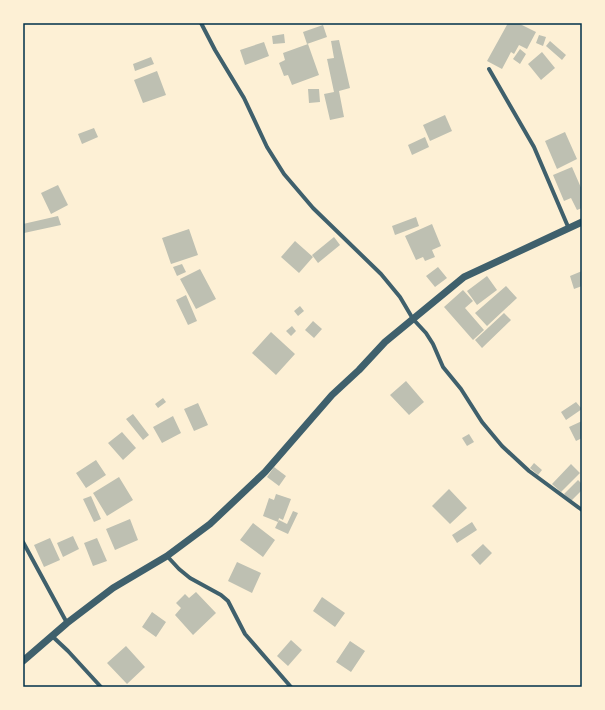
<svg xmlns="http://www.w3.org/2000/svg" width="605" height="710" viewBox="0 0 605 710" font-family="'PT Serif',serif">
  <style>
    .building { fill: #bec0b2 }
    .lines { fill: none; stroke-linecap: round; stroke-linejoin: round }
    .minor { stroke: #3f606c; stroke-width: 4 }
    .tertiary { stroke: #3f606c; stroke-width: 7 }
    .neatline { fill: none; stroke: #003049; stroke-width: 1.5 }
  </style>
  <rect width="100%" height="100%" fill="#fdf0d5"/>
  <path class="building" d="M 508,23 L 518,23 L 536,32 L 527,49 L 519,45 L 514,54 L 511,52 L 502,69 L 487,61 Z
    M 323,25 L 327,37 L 307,44 L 303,32 Z
    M 284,34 L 285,43 L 273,44 L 272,36 Z
    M 539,35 L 546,37 L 543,46 L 536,43 Z
    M 339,40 L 350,88 L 339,91 L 344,117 L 330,120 L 324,94 L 334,92 L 327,59 L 334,58 L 331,41 Z
    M 550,41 L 566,55 L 562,60 L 546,46 Z
    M 264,42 L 269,56 L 245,65 L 240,50 Z
    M 308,44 L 319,75 L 292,85 L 288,75 L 284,76 L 279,63 L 285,60 L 283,53 Z
    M 520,49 L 526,54 L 520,64 L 513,59 Z
    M 542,52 L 555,68 L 541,80 L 528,64 Z
    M 151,57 L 154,64 L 135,71 L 133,64 Z
    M 157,71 L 166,95 L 143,103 L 134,80 Z
    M 308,89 L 319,89 L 320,102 L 309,103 Z
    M 445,115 L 452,131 L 430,141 L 423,125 Z
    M 94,128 L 98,137 L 82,144 L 78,134 Z
    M 565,132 L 577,159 L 557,169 L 545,141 Z
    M 425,137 L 429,147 L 412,155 L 408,145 Z
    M 572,167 L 582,190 L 582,208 L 577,210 L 571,198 L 564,201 L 553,175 Z
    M 58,185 L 68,205 L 51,214 L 41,193 Z
    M 58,216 L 61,225 L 24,233 L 23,224 Z
    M 416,217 L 419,226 L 395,235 L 392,226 Z
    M 432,224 L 441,246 L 432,250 L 435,257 L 425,261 L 423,257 L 416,260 L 405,236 Z
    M 189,229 L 198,255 L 171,264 L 162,238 Z
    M 334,237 L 340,245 L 318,263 L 312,255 Z
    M 295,241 L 313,257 L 299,273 L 281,257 Z
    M 182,264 L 186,272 L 177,276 L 173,267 Z
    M 438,267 L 447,278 L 435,287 L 426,276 Z
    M 200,269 L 216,299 L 196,309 L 180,279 Z
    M 582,271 L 582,286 L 574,289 L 570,276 Z
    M 487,276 L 497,290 L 477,305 L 467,291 Z
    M 506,286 L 517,298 L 487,326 L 475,313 Z
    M 463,290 L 473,301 L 465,308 L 484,330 L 473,340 L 444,307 Z
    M 186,295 L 197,321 L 188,325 L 176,300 Z
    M 300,306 L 304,311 L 298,316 L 294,311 Z
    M 504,313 L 511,320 L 482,348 L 475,340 Z
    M 313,321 L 322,329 L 314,338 L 305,330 Z
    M 292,326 L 296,331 L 291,336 L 286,331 Z
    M 271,332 L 295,354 L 276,375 L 252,353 Z
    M 406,381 L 424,402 L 409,415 L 390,395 Z
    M 163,398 L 166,402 L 158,408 L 155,404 Z
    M 576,402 L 582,409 L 566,420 L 561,412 Z
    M 198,403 L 208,425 L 194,431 L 184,409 Z
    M 133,414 L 149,435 L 143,440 L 126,419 Z
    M 173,416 L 181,433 L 162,443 L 153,427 Z
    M 582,421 L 582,438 L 576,441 L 569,427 Z
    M 122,432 L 136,448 L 123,460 L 108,443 Z
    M 469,434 L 474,442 L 467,446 L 462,438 Z
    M 96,460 L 106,475 L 86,488 L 76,473 Z
    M 534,463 L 542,470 L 538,475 L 530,468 Z
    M 571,464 L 580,473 L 561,492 L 552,484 Z
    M 274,467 L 286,476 L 279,486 L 267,477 Z
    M 119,477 L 133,500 L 107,516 L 93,493 Z
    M 578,480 L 582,484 L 582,490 L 571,501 L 564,494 Z
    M 449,489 L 467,508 L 450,524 L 432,506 Z
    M 276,494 L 291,499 L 283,520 L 279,518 L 278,522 L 263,516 L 269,498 L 274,500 Z
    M 91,496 L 101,519 L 94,522 L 83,499 Z
    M 293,511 L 298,513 L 288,534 L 275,528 L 279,520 L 287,524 Z
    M 130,519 L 138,540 L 115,550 L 106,529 Z
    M 472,522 L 477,530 L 457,543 L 452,535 Z
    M 253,523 L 275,540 L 263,557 L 240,540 Z
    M 73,536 L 79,549 L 63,557 L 57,543 Z
    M 50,538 L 60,560 L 44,567 L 34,545 Z
    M 97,538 L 107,561 L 93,566 L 84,543 Z
    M 483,544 L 492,553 L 480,565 L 471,555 Z
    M 237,562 L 261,573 L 252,593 L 228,581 Z
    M 196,592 L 216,613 L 193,635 L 175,615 L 181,608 L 176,603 L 185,594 L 189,598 Z
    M 322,597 L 345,613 L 335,627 L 313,611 Z
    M 152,612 L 166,622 L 156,637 L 142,627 Z
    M 291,640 L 302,650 L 288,666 L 277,656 Z
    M 350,641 L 365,651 L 351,672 L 336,662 Z
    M 126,646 L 145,667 L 127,684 L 107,663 Z"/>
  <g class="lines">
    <path class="minor" d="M 201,23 L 215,50 L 244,98 L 267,147 L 284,174 L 313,208 L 381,274 L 400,297 L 413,319 L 426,333 L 433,344 L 443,367 L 461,389 L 482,422 L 502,446 L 529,471 L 582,510
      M 489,69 L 534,147 L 569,229
      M 23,542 L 67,623
      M 167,556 L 179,569 L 190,578 L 221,595 L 228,601 L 245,634 L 291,687
      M 52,636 L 68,651 L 101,687"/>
    <path class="tertiary" d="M 23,661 L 67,623 L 113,588 L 167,556 L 210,524 L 265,472 L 332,395 L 359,370 L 385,342 L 464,277 L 582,222"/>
  </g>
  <rect width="605" height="710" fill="none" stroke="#fdf0d5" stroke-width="48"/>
  <rect x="24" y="24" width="557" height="662" class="neatline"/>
</svg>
